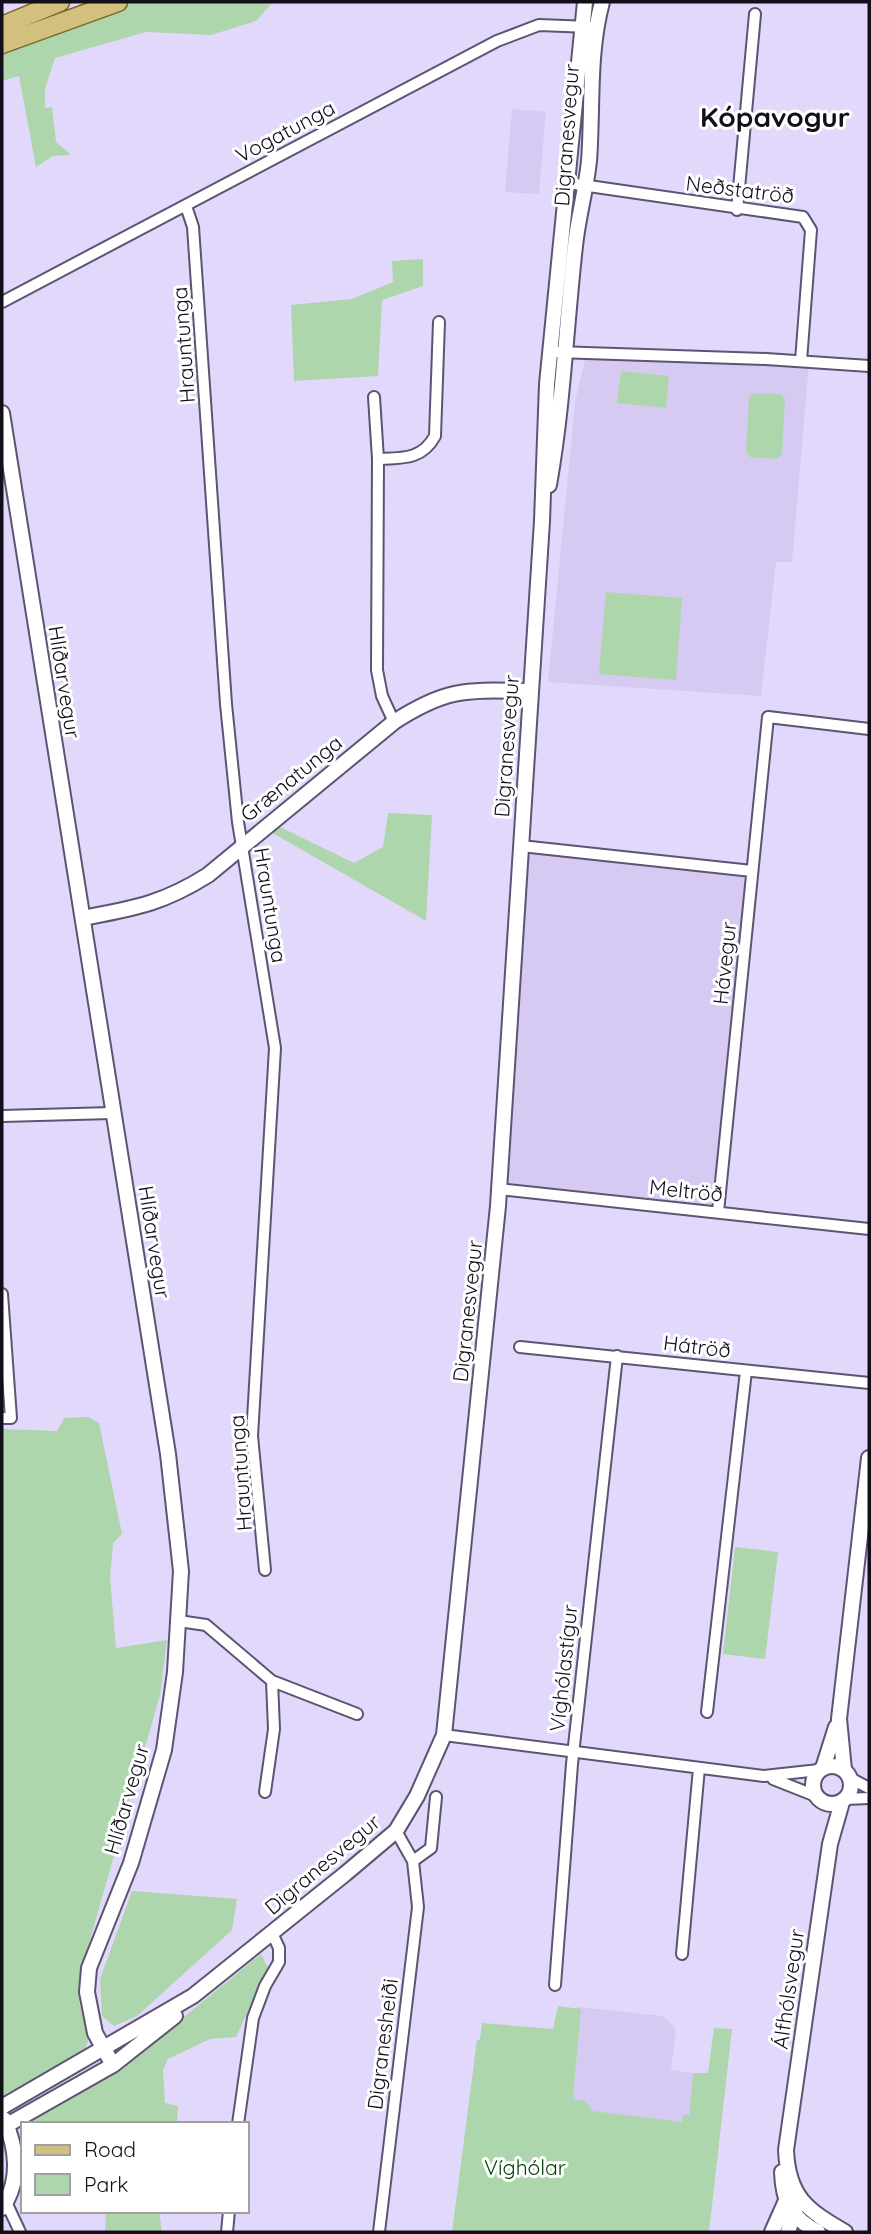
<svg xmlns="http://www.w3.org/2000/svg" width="871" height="2234" viewBox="0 0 871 2234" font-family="Quicksand,sans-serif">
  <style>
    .built { fill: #d6caf3 }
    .green { fill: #aed6ac }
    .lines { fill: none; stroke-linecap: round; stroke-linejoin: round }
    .minor-casing { stroke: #5d5471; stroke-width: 14 }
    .tertiary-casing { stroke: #5d5471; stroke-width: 18 }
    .primary-casing { stroke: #7b6723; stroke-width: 21 }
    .minor { stroke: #fff; stroke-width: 10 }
    .tertiary { stroke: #fff; stroke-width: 14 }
    .primary { stroke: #d2c07e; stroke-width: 18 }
    .labels { text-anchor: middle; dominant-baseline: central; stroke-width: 6; stroke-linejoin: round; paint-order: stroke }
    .street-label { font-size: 21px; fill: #120f1a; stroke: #fff }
    .park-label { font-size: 21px; fill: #003c05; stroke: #fff }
    .district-label { font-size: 28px; font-weight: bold; fill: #120f1a; stroke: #fff }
  </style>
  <rect width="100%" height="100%" fill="#e2d8fb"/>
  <path class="built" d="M 512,109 L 546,112 L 539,194 L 505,192 Z
    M 587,351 L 809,364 L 792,562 L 776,562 L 761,696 L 548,682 L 575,403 Z
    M 528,853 L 750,873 L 714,1207 L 506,1185 Z
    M 577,2007 L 663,2016 L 669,2021 L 676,2030 L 671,2070 L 693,2073 L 689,2116 L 682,2128 L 598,2123 L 573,2100 L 578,2043 L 574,2034 Z"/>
  <path class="green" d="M 135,2 L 273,2 L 256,21 L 211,35 L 146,32 L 55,58 L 45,89 L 45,108 L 52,107 L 56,142 L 71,155 L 53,156 L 36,167 L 19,76 L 2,81 L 2,50 Z
    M 423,259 L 423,286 L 382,300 L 378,376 L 294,381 L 291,305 L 352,299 L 393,282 L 392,261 Z
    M 621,371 L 669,376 L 666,408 L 617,403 Z
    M 754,393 L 780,394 L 785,399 L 782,454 L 777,459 L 750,457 L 746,452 L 749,397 Z
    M 606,592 L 682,598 L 676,680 L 599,674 Z
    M 388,813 L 432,815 L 426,921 L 269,831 L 276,825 L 354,863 L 383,847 Z
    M 88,1417 L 99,1423 L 122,1534 L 113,1543 L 110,1578 L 116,1648 L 167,1640 L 160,1695 L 79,1978 L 79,2002 L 88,2032 L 88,2042 L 82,2056 L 2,2099 L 2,1429 L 57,1431 L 64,1418 Z
    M 735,1547 L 778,1552 L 765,1659 L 723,1654 Z
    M 132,1891 L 237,1899 L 232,1930 L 137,2016 L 114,2026 L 102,2016 L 100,1979 Z
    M 261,1954 L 268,1968 L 236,2037 L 210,2039 L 168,2059 L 163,2070 L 165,2103 L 178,2106 L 177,2124 L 27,2124 L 141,2052 Z
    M 558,2006 L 581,2009 L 573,2099 L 586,2101 L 592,2111 L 682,2122 L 683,2115 L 689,2115 L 693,2073 L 708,2073 L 714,2028 L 732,2029 L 709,2232 L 452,2232 L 477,2040 L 480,2040 L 482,2023 L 553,2029 Z
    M 106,2211 L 159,2211 L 162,2232 L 105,2232 Z"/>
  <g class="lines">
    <defs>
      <path id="minor" d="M 568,183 L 803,217 L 811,230 L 801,361
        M 186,206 L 193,227 L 226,704 L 238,822 L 275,1048 L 252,1436 L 265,1570
        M 737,210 L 755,14
        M 2,302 L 497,41 L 539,25 L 590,27
        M 557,352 L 766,359 L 869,366
        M 374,397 L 378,459 L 377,670 L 382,696 L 394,722
        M 378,459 C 402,458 422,460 435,436 L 439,322
        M 521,846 L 752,871
        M 2,1116 L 112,1113
        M 499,1189 L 869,1229
        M 718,1212 L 768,717 L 869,729
        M 2,1294 L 11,1418 L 2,1418
        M 520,1347 L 869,1383
        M 179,1621 L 206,1625 L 272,1681 L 357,1714
        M 707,1712 L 746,1371
        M 444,1735 L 764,1776 L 819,1770
        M 850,1778 L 869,1788
        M 773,1779 L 816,1796
        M 265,1792 L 274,1729 L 272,1681
        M 845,1799 L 869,1798
        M 413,1861 L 431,1848 L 436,1797
        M 682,1954 L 699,1768
        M 555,1985 L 572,1764 L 617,1356
        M 238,2124 L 253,2018 L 265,1986 L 279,1962 L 279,1948 L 272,1933
        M 6,2202 L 20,2232
        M 227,2232 L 229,2211
        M 379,2232 L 418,1907 L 413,1861 L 396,1831"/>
      <path id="tertiary" d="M 2,413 L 168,1454 L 181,1571 L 175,1672 L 164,1750 L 131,1863 L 89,1968 L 87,1992 L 95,2033 L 113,2065
        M 549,485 C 563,406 566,326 575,246 C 578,217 586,190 589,161 C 593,107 588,55 602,2
        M 83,918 C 135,908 162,904 208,875 L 394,722 C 448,687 468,690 531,691
        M813 1785a19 19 0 1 1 38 0a19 19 0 1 1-38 0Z
        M 823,1768 L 836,1727
        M 844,1770 L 839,1719 L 869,1458
        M 842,1802 L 830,1844 L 786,2150 C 788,2197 807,2210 845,2232
        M 2,2107 L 193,1996 L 345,1874 L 396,1831 L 417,1796 L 444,1735 L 498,1206 L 542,521 L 547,384 L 585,2
        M 2,2128 L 113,2065 L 175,2016
        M 782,2172 C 783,2202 791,2218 818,2232
        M 2,2208 C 21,2181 17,2148 4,2119
        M 772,2232 L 788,2196
        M 788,2232 L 796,2207"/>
      <path id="primary" d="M 2,26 L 60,2
        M 2,44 L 118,2"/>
    </defs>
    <use href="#minor" class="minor-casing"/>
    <use href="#tertiary" class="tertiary-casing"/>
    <use href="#primary" class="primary-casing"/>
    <use href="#minor" class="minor"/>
    <use href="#tertiary" class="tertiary"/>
    <use href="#primary" class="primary"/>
  </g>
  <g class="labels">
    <g class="street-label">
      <text transform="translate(285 131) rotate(-28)">Vogatunga</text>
      <text transform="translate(566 135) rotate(-86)">Digranesvegur</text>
      <text transform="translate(740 189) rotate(7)">Neðstatröð</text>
      <text transform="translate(183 345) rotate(-94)">Hrauntunga</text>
      <text transform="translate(65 682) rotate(81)">Hlíðarvegur</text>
      <text transform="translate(506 746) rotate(-86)">Digranesvegur</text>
      <text transform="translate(291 778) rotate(-39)">Grænatunga</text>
      <text transform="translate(271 905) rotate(81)">Hrauntunga</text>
      <text transform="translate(724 963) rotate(-84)">Hávegur</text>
      <text transform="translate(686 1190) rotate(6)">Meltröð</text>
      <text transform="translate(155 1242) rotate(81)">Hlíðarvegur</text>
      <text transform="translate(467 1311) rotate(-84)">Digranesvegur</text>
      <text transform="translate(697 1346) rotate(7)">Hátröð</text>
      <text transform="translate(240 1473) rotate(-94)">Hrauntunga</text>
      <text transform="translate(563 1668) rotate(-84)">Víghólastígur</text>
      <text transform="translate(126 1799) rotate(-74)">Hlíðarvegur</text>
      <text transform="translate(322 1864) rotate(-40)">Digranesvegur</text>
      <text transform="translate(788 1989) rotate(-82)">Álfhólsvegur</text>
      <text transform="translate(382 2044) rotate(-83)">Digranesheiði</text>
    </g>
    <g class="park-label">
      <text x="525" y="2167">Víghólar</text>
    </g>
    <g class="district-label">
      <text x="775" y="116">Kópavogur</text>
    </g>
  </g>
  <rect width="871" height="2234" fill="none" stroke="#120f1a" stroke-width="7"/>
  <rect x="21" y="2122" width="228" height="91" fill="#ffffff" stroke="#a09fa3" stroke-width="2"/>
  <rect x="35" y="2145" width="35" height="10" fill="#d2c07e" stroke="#a09fa3" stroke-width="2"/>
  <text x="84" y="2157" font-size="21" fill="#120f1a">Road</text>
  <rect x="35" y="2174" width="35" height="21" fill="#aed6ac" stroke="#a09fa3" stroke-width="2"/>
  <text x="84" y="2192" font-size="21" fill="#120f1a">Park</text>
</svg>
